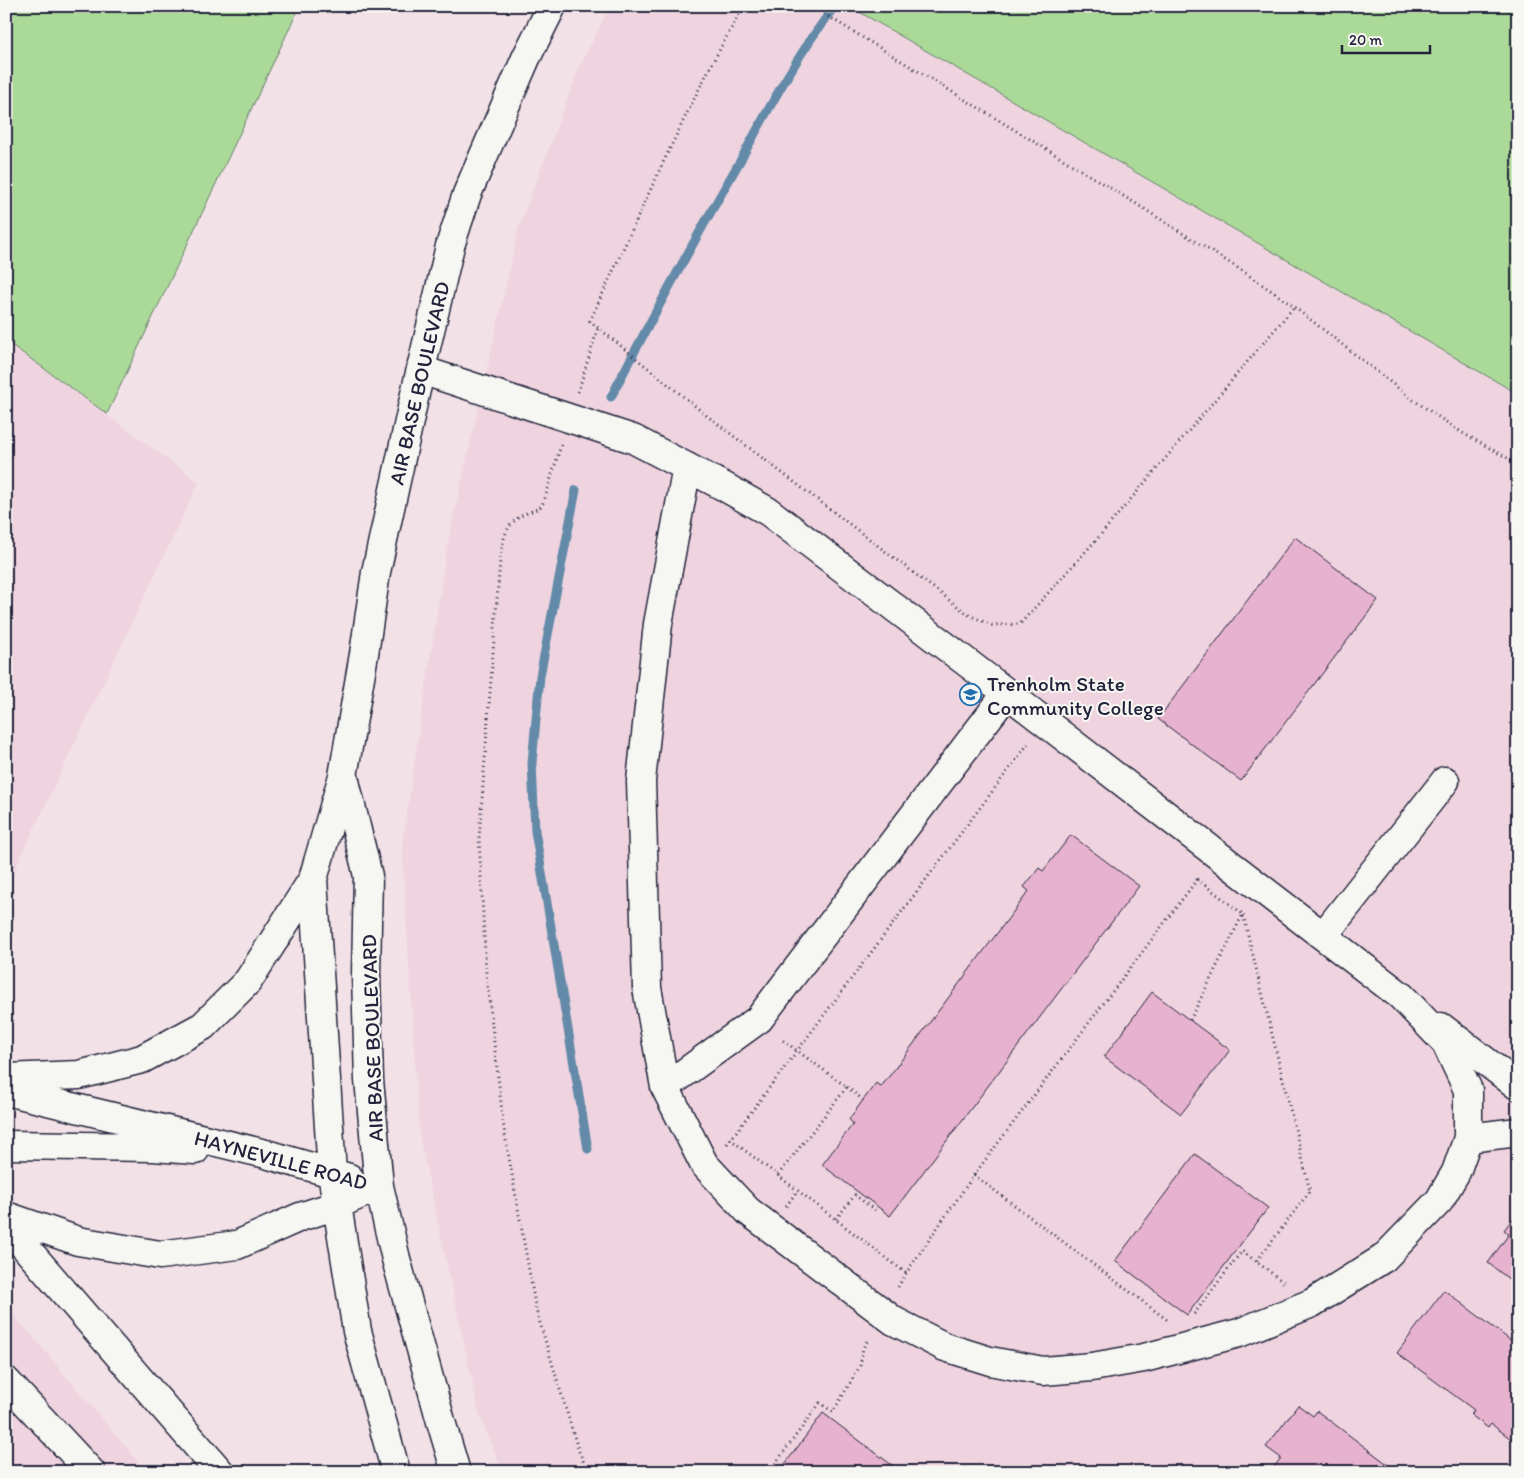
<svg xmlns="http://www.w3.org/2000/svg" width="1524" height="1478" viewBox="0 0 1524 1478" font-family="Itim,sans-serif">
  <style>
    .built { fill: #efd4e0 }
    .green { fill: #abd998; stroke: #667e6a }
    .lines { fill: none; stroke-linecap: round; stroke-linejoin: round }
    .stream { stroke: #638aa8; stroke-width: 9 }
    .building { fill: #e7b2ce; stroke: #22223b }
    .minor-casing { stroke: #22223b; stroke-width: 31 }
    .path { stroke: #22223b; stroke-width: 3; stroke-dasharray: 1 4; stroke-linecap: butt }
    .minor { stroke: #f6f6f2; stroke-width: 28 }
    .labels { text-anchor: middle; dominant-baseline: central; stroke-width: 4; stroke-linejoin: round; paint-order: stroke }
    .street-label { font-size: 21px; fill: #22223b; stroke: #f6f6f2 }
    .poi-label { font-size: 21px; fill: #22223b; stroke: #f6f6f2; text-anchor: start }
  </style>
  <rect width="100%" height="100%" fill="#f2e2e7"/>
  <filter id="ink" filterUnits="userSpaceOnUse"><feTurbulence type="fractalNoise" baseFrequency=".02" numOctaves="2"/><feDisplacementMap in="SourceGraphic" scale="10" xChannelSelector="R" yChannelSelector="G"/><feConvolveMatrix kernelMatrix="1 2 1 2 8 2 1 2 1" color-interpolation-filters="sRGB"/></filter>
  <g filter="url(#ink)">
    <path class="built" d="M 610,6 L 849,6 L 1518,394 L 1518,1472 L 503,1472 L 479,1414 L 419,1135 L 402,845 L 447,545 L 519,227 L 578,70 Z
      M 6,341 L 199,482 L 6,888 Z
      M 6,1305 L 147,1472 L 6,1472 Z"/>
    <path class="green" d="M 6,6 L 300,6 L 107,414 L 6,341 Z
      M 849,6 L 1518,6 L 1518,394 Z"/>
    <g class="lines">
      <path class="stream" d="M 611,397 C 652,317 695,239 740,161 C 769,108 798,53 835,6
        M 576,490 L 540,676 L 532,763 L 535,831 L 588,1149"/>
    </g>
    <path class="building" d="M 1295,537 L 1378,600 L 1241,781 L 1158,719 Z
      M 1071,835 L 1139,886 L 890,1216 L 822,1165 L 853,1124 L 849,1119 L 876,1083 L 881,1087 L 1029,891 L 1024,887 L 1039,868 L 1043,871 Z
      M 1152,992 L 1230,1050 L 1181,1114 L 1104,1057 Z
      M 1195,1154 L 1268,1208 L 1187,1315 L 1115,1261 Z
      M 1517,1213 L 1518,1213 L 1518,1286 L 1488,1263 L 1509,1234 L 1504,1230 Z
      M 1444,1290 L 1518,1346 L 1518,1444 L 1491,1424 L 1488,1428 L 1471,1415 L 1474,1410 L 1397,1353 Z
      M 1298,1405 L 1313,1416 L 1317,1411 L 1398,1472 L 1270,1472 L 1281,1458 L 1266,1447 Z
      M 823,1413 L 901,1472 L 779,1472 Z"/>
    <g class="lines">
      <defs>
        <path id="minor" d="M 421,370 L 633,439 L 723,486 L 769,512 L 1007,693 L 1401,996 L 1446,1043 L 1468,1090 L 1468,1138 L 1456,1172 L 1439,1201 L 1384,1258 L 1312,1303 L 1239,1333 L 1144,1358 L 1092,1367 L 1043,1371 L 990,1361 L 945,1347 L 894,1321 L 748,1211 L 704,1164 L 665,1087 L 647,988 L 641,781 L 658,624 L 687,467
          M 344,777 L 368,876 L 366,974 L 369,1080 L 379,1186 L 396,1259 L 442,1425 L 456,1472
          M 1323,936 L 1445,781
          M 1441,1027 L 1518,1086
          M 6,1078 L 79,1075 L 142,1059 L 203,1026 L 248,981 L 313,879
          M 665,1087 L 759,1019 L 1007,693
          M 6,1091 L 266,1154 L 349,1178
          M 1468,1138 L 1518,1132
          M 6,1145 L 153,1147 L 195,1150
          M 6,1216 L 78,1241 L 160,1255 L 237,1245 L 300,1217 L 337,1205 L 379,1186
          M 6,1225 L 220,1472
          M 6,1381 L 91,1472
          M 396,1472 L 357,1331 L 332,1173 L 313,879 L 343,776 L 364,654 L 376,572 L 415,394 L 450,246 L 467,194 L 526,58 L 552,6"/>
      </defs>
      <use href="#minor" class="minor-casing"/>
      <path class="path" d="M 744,6 C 686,106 639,216 590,321 L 706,415 L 969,615 L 992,625 L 1020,624 L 1097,539 L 1294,307
        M 811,6 L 1130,200 L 1244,272 L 1289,303 L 1412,399 L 1461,432 L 1518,464
        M 578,392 L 598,328
        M 561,445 L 544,501 C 540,509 537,509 529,512 C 504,523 504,537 500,560 L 479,838 L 486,973 L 504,1129 L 536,1310 L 578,1449 L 588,1472
        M 1197,879 L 1243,914
        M 1190,1020 L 1243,914 L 1310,1191 L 1256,1262
        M 847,1087 L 863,1100
        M 730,1139 L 906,1273
        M 727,1144 L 1028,744
        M 778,1175 L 847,1087 L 781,1039
        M 974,1175 L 1170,1322
        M 786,1206 L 798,1190
        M 836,1219 L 855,1195 L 875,1210
        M 898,1287 L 906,1273 L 974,1175 L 1199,877
        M 1194,1314 L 1242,1251 L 1286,1284
        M 769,1472 L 820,1403 L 833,1412 L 860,1366 L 863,1348 L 869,1338"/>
      <use href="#minor" class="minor"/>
    </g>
  </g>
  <defs>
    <symbol id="university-ring" viewBox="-11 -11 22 22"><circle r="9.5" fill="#f6f6f2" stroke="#1f6fb2" stroke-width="1.5"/><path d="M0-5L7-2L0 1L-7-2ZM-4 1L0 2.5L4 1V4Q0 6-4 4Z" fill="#1f6fb2"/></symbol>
  </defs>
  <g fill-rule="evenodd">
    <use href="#university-ring" x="958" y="682" width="25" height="25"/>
  </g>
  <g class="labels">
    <g class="street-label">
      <text transform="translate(419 383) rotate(-77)">AIR BASE BOULEVARD</text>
      <text transform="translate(372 1038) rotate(-92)">AIR BASE BOULEVARD</text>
      <text transform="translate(281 1160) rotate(15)">HAYNEVILLE ROAD</text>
    </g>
    <g class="poi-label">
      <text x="987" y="683">Trenholm State<tspan x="987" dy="24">Community College</tspan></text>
    </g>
  </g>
  <rect width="1524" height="1478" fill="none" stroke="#f6f6f2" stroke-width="25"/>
  <rect x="12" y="12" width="1499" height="1453" fill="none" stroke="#22223b" stroke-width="2" filter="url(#ink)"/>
  <path d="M1342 45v8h88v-8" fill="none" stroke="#22223b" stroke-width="2.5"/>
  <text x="1349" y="45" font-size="15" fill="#22223b" stroke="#f6f6f2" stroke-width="4" paint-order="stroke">20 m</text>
</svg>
